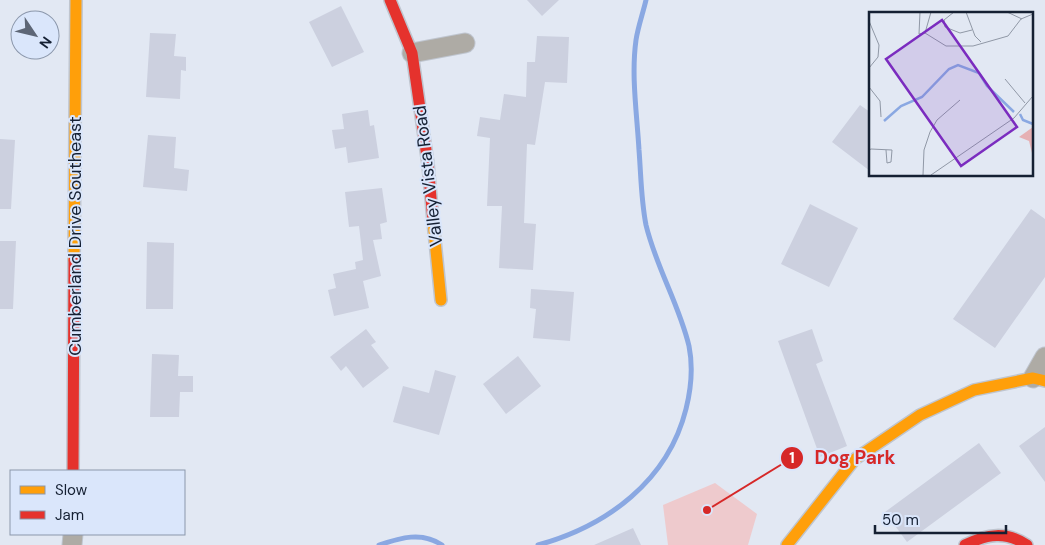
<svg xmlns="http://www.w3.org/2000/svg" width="1045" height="545" viewBox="0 0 1045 545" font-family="'DM Sans',sans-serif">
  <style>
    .green { fill: #eecacd }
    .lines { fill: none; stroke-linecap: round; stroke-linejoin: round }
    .stream { stroke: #8aa8e2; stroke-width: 5 }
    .building { fill: #ccd0df }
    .street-casing { stroke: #bfc5cf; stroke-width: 21 }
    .slow-casing { stroke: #bfc5cf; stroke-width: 14 }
    .jam-casing { stroke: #bfc5cf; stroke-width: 14 }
    .street { stroke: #aeaba5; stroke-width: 19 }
    .slow { stroke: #ff9f0a; stroke-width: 11 }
    .jam { stroke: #e5322d; stroke-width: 11 }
    .labels { text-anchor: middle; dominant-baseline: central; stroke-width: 4; stroke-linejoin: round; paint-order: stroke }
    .street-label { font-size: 18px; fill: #152033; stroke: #dae6fb }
    .inset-river { fill: none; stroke: #8aa8e2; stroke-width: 2.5 }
    .inset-road { fill: none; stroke: #9098a6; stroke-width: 1 }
    .view { fill: #7b2cbf; fill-opacity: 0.15; stroke: #7b2cbf; stroke-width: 2.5 }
    .inset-edge { fill: none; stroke: #152033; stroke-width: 2.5 }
    .leader { fill: none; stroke: #d62828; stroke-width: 2 }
    .callout-dot { fill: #d62828; stroke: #dae6fb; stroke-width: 2 }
    .mark-label { font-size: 15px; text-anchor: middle; font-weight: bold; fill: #fff }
    .callout-label { font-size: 19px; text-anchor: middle; font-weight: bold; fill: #d62828; stroke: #dae6fb; stroke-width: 4; stroke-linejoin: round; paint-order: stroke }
  </style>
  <rect width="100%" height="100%" fill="#e2e8f3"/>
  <path class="green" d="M 715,483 L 757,514 L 748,545 L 668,545 L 663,505 Z"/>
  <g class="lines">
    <path class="stream" d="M 379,545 C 400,538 422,531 442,545
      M 538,545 C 607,526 668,481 686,409 C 691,389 693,366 689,346 C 679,304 656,267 646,225 C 641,200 641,175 639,150 C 637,114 631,76 636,40 C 638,27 643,13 646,0"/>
  </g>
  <path class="building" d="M 527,0 L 559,0 L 542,16 Z
    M 341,6 L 364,52 L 332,67 L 309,22 Z
    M 150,33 L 176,34 L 174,56 L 186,57 L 186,71 L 181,70 L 180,99 L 146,97 Z
    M 537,36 L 569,37 L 567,83 L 545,82 L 535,145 L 527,144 L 524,223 L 536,224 L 533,270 L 499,268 L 502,206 L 487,206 L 490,138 L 477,136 L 480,117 L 500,120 L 504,94 L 526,97 L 527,62 L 535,62 Z
    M 860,105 L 870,112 L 870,171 L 832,142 Z
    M 368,110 L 370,126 L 374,125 L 379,158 L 348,163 L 346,147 L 335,149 L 332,130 L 344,129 L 342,114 Z
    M 148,135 L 176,137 L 174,168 L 189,170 L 187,191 L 143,187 Z
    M 0,139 L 15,140 L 11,209 L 0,209 Z
    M 382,188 L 387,222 L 380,224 L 382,239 L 373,240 L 381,276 L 363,281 L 369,308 L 334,316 L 328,290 L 336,288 L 333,274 L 356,269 L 355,262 L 363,260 L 359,226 L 349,227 L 345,192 Z
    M 810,204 L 858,228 L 829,287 L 781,264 Z
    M 1031,209 L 1045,219 L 1045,277 L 995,348 L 953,319 Z
    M 0,241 L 16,241 L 13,309 L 0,309 Z
    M 147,242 L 174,243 L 173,309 L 146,309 Z
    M 531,289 L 574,292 L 570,341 L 533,338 L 536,309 L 530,308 Z
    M 366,329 L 376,342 L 371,345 L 389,368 L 363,388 L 346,366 L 341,371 L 330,357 Z
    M 812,329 L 823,361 L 816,364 L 847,446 L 820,457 L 778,341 Z
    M 152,354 L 179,355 L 178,376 L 193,376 L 193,392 L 180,392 L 179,417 L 150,417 Z
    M 518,356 L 541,386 L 506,414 L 483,384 Z
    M 435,370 L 456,376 L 439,435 L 393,422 L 403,386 L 429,393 Z
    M 1045,427 L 1045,482 L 1019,446 Z
    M 979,443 L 1001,473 L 907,542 L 885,512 Z
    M 633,528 L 641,545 L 594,545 Z"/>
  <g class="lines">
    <defs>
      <path id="street" d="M 412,53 L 465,43
        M 1033,378 L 1045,357
        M 72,545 L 73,534"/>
      <path id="slow" d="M 433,221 L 441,300
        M 74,260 L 76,0
        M 787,545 L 855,459 L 920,415 L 974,390 L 1033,378 L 1045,381"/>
      <path id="jam" d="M 390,0 L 412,53 L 428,164 L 433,221
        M 73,471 L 74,260
        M 965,545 C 987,534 1006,531 1027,545"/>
    </defs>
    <use href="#street" class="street-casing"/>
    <use href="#slow" class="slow-casing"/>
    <use href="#jam" class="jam-casing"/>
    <use href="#street" class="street"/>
    <use href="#slow" class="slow"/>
    <use href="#jam" class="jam"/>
  </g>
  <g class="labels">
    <g class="street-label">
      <text transform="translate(428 176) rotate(-97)">Valley Vista Road</text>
      <text transform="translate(75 236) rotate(-90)">Cumberland Drive Southeast</text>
    </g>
  </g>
  <g transform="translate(869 12)">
    <rect width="164" height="164" fill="#e2e8f3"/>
    <path d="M 164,115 L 164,145 L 160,129 L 150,125 Z" fill="#e6b0b4"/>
    <path class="inset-river" d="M 151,102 L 154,108 L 164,112M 15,109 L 32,94 L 53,85 L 80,57 L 89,53 L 110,61 L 118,74 L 145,100"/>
    <path class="inset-road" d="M 51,0 L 50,22 L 56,21M 85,0 L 75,8 L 76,15 L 91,21 L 103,18M 97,0 L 106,24 L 112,30M 138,0 L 153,7M 0,9 L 10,33 L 9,45 L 0,56M 56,21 L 77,34 L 104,34 L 139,24 L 152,7 L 164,2M 56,21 L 62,0M 136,67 L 156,91M 0,75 L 11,89 L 12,105M 0,138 L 2,137 L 23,138 L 22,150 L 18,151 L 17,138M 54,163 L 55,138 L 61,120 L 68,108 L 91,88M 62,163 L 145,106 L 164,84"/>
    <path class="view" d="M 73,8 L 148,115 L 92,154 L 17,47 Z"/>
    <rect width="164" height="164" class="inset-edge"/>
  </g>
  <path class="leader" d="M707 510L792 458"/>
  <g class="callout-dot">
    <circle cx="707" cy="510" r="5"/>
    <circle cx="792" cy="458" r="12"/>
  </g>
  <g class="mark-label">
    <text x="792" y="463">1</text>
  </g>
  <g class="callout-label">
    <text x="855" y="464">Dog Park</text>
  </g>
  <rect x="10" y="470" width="175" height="65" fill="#dae6fb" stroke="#8b97ab"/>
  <rect x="20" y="486" width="25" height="8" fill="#ff9f0a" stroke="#8b97ab"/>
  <text x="55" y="495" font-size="15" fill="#152033">Slow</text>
  <rect x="20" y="511" width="25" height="8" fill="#e5322d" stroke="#8b97ab"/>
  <text x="55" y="520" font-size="15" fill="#152033">Jam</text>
  <g transform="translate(35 35) rotate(125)"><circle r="24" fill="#dae6fb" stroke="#8b97ab"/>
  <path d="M0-4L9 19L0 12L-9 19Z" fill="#5d6676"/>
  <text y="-8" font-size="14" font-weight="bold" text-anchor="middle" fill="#152033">N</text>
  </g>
  <path d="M875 525v8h131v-8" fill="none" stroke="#152033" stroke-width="2.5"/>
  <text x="882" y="525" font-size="15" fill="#152033" stroke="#dae6fb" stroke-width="4" paint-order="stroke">50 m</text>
</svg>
